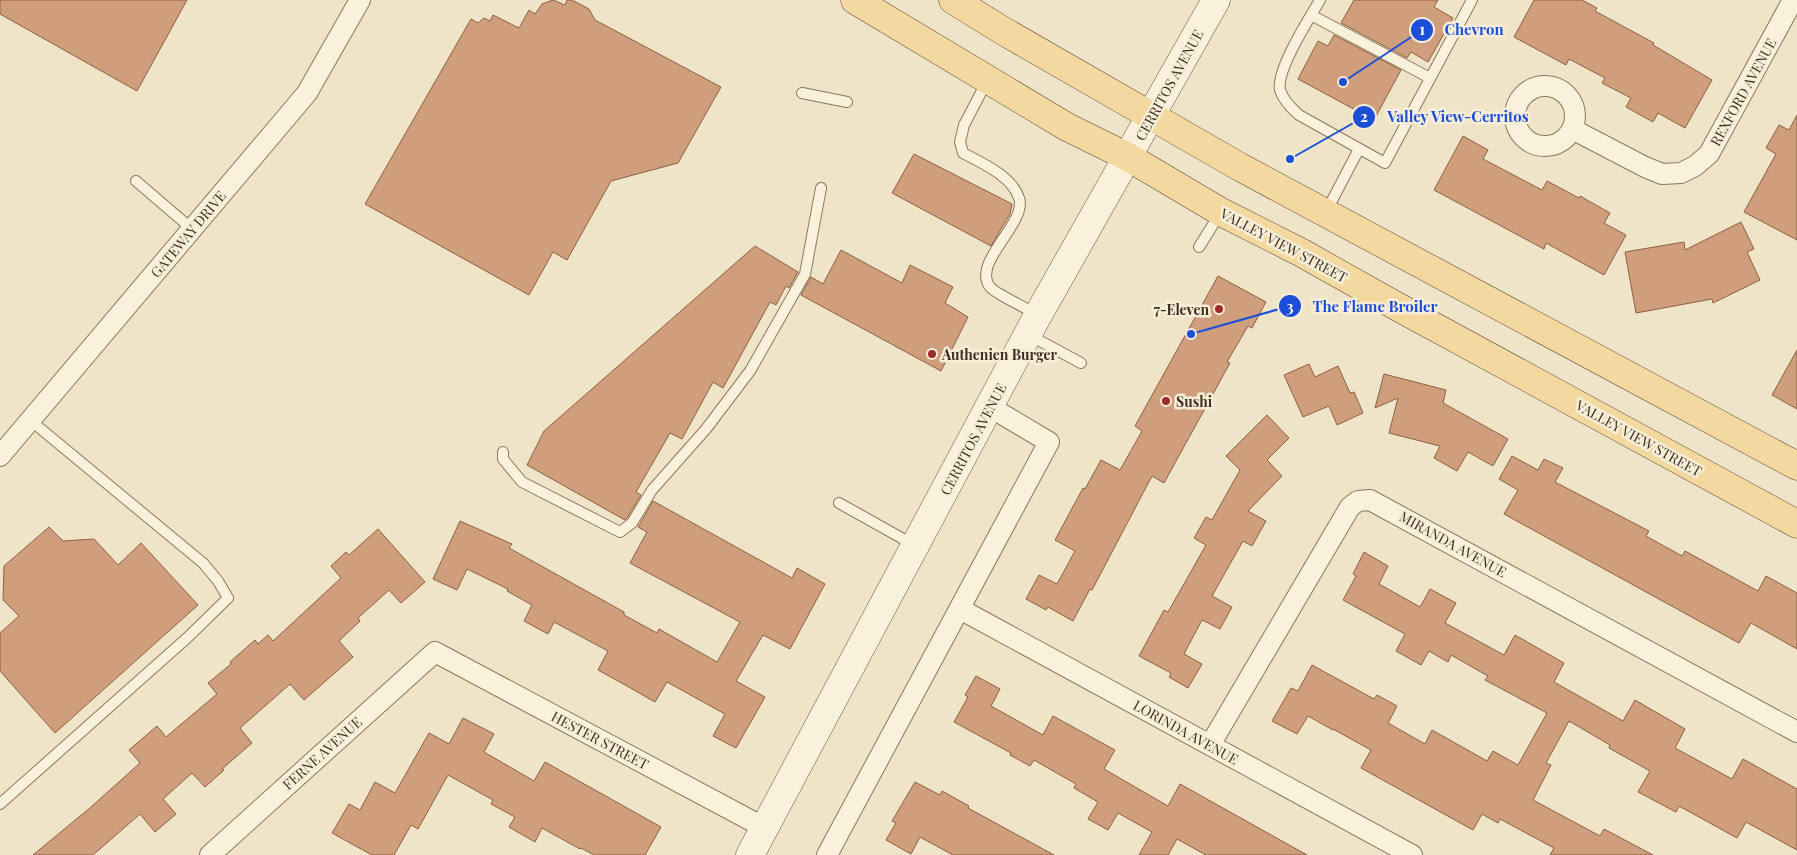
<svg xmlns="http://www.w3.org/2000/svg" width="1797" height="855" viewBox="0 0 1797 855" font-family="'Playfair Display',serif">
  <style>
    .building { fill: #cf9f7d; stroke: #8d5f41 }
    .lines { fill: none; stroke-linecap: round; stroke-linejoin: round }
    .lane-casing { stroke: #8d765c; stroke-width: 12 }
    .street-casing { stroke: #8d765c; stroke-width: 22 }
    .secondary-casing { stroke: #6f573f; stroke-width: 29 }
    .primary-casing { stroke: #5b4430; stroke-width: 29 }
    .lane { stroke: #faf1dc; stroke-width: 10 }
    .street { stroke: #faf1dc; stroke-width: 20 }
    .secondary { stroke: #faf1dc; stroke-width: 28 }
    .primary { stroke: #f3d9a0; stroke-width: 28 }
    .poi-dot { fill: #9e2a2b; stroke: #f7eed8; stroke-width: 2 }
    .labels { text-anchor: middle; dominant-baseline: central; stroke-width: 5; stroke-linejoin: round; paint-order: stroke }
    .street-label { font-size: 14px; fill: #3d2e20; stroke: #f7eed8 }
    .poi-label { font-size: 14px; font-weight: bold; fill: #3d2e20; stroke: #f7eed8; text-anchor: start }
    .leader { fill: none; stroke: #1d4ed8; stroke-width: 2 }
    .callout-dot { fill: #1d4ed8; stroke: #f7eed8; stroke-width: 2 }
    .mark-label { font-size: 15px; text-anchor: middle; font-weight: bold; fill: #fff }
    .callout-label { font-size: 15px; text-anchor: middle; font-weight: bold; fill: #1d4ed8; stroke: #f7eed8; stroke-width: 5; stroke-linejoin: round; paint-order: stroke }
  </style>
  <rect width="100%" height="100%" fill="#f0e4c8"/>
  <path class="building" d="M 0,0 L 187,0 L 137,91 L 0,14 Z
    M 553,0 L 565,5 L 567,0 L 572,0 L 589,9 L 595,20 L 721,87 L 678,163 L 611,181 L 567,260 L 553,252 L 529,295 L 365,204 L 471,19 L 478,23 L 484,18 L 490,21 L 493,15 L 519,28 L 529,10 L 535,14 L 542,4 Z
    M 1354,0 L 1438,0 L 1434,7 L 1453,18 L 1428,62 L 1411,52 L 1407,58 L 1341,23 Z
    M 1534,0 L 1582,0 L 1597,8 L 1595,11 L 1654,43 L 1653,45 L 1712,80 L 1685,128 L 1658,113 L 1653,122 L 1626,107 L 1631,98 L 1602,83 L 1605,78 L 1569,59 L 1566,65 L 1514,37 Z
    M 1334,35 L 1401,70 L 1374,120 L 1298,79 L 1318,41 L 1328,46 Z
    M 1797,115 L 1797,240 L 1744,212 L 1776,154 L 1766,148 L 1779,125 L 1789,130 Z
    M 1463,136 L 1488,150 L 1483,159 L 1542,190 L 1547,181 L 1579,198 L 1580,196 L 1610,213 L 1604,223 L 1626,235 L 1604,275 L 1546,243 L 1544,249 L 1434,190 Z
    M 914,154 L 1012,204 L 1010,214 L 991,246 L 892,193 Z
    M 1741,222 L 1754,249 L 1747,252 L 1760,280 L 1713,303 L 1712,299 L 1636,313 L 1625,252 L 1684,242 L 1685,250 Z
    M 755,246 L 798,272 L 789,288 L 786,286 L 776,305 L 770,302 L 723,388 L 713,382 L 682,439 L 670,433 L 636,492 L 641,495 L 627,518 L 625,520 L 527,465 L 544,431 Z
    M 841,250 L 902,283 L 910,265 L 953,287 L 945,303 L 968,317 L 941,371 L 801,295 L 811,277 L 823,284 Z
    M 1218,276 L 1266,302 L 1252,328 L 1248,326 L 1227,362 L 1230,363 L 1164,483 L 1152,476 L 1092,590 L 1090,589 L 1073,621 L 1048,607 L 1046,610 L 1026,599 L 1039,575 L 1057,584 L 1075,551 L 1055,540 L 1083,488 L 1085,489 L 1101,460 L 1120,470 L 1142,431 L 1135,426 Z
    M 1797,350 L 1797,409 L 1772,395 Z
    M 1309,364 L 1315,377 L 1338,366 L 1350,393 L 1354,392 L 1363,413 L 1337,425 L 1329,406 L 1303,417 L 1284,375 Z
    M 1384,374 L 1446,390 L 1443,403 L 1508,439 L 1493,466 L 1468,452 L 1457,471 L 1434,458 L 1440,446 L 1389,433 L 1398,398 L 1375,408 Z
    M 1267,415 L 1289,438 L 1267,460 L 1282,476 L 1248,511 L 1266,521 L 1252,546 L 1243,541 L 1212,596 L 1232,607 L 1220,629 L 1202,620 L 1184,654 L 1202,664 L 1188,688 L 1169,677 L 1171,673 L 1139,656 L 1164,610 L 1168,612 L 1206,545 L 1194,538 L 1206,517 L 1212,520 L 1240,470 L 1226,456 Z
    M 1512,456 L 1538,470 L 1544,459 L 1563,468 L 1555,482 L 1649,531 L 1646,536 L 1682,556 L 1685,551 L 1758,591 L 1766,576 L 1797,593 L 1797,649 L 1751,623 L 1739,643 L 1504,514 L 1518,490 L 1499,479 Z
    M 653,501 L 792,578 L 797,568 L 825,584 L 790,649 L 763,635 L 736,681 L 765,697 L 736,748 L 713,736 L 725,714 L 667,682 L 655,702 L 627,686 L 598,670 L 608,651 L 554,622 L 548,634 L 524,621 L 532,605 L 507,591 L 508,589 L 467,569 L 457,590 L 433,579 L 460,521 L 512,544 L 509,548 L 624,612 L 624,615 L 657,633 L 659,629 L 717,662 L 740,622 L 630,563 L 647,532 L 638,527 Z
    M 49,527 L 63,541 L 94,539 L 118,565 L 141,543 L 198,605 L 55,733 L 0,671 L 0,633 L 19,616 L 3,600 L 4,566 Z
    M 378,529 L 425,582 L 401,603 L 389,590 L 358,618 L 360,621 L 339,641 L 353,657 L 304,700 L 290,684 L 240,728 L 252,743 L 222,769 L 224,770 L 205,787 L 192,773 L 163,799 L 176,814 L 155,832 L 140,814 L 93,855 L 33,855 L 91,807 L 140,763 L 129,750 L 157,726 L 166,737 L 217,694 L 208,683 L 231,664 L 230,662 L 255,640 L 258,644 L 268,635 L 273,641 L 341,578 L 331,566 L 346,552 L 349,555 Z
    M 1364,552 L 1388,566 L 1379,584 L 1420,607 L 1430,589 L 1456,603 L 1445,623 L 1504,655 L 1515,635 L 1564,663 L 1554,682 L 1623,721 L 1635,700 L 1685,729 L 1675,748 L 1732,779 L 1743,759 L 1797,789 L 1797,850 L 1746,822 L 1737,838 L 1679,806 L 1676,812 L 1638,792 L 1650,771 L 1609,748 L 1610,745 L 1569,721 L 1546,763 L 1551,765 L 1533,800 L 1600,836 L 1604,829 L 1653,855 L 1550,855 L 1554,848 L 1500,819 L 1498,823 L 1482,814 L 1473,830 L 1361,768 L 1371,750 L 1333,729 L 1333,730 L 1308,716 L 1297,734 L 1272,721 L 1291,688 L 1298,691 L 1312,665 L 1374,699 L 1377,695 L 1397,706 L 1388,723 L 1425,744 L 1432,730 L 1487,761 L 1493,751 L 1518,765 L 1547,713 L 1485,680 L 1488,676 L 1451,655 L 1448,662 L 1429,651 L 1421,665 L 1396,651 L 1405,634 L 1343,600 L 1356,576 L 1353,574 Z
    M 976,676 L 1000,689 L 991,706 L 1043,735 L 1053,716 L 1093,738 L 1115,750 L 1104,769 L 1168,806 L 1180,784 L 1307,855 L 1206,855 L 1177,839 L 1168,855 L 1139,855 L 1152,832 L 1118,813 L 1108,830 L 1088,819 L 1098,802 L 1074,788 L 1076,784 L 1034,760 L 1030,766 L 1010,755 L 1011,753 L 954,722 L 968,697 L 965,695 Z
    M 463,718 L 494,734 L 484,752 L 534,781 L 545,762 L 661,827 L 645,855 L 594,855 L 581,848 L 580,849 L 542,828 L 535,842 L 509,827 L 515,817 L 491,804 L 493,800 L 448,775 L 418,829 L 411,825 L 394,855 L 372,855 L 332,833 L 349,804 L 360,810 L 375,782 L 395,793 L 429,733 L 449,744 Z
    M 915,782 L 940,795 L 942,791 L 969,806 L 968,808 L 1054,855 L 953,855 L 920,837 L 911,854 L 886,840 L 896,823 L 892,821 Z"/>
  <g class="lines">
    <defs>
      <path id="lane" d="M 1320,0 C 1309,19 1276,70 1280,90 C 1283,100 1291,108 1299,115 L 1385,163 L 1472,0
        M 1311,15 L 1430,78
        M 987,81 L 964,125 L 960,142 L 963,153 C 982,163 1012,176 1019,198 C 1028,223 969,264 991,288 C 998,295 1027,308 1037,315
        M 802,93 L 847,102
        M 136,181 L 192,229
        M 1326,212 L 1359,149
        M 1199,247 L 1221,212
        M 1029,335 L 1081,363
        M 503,452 L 503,459 L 522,482 L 620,532 L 632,523 L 652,490 L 706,429 L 750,371 L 805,274 L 821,188
        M 839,503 L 914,545
        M 0,804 L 187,638 L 228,598 L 218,581 L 203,563 L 30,420"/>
      <path id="street" d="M1515 116a30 30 0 1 1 60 0a30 30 0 1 1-60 0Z
        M 1572,129 L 1645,167 L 1662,174 L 1681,173 L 1695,166 L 1709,154 L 1793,0
        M 0,456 L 307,93 L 360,0
        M 960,609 L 1412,855
        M 1210,745 L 1350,507 L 1358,501 L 1370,500 L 1797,732
        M 210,855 L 435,652 L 765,828
        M 827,855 L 1049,442 L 990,407"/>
      <path id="secondary" d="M 750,855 L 1038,315 L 1216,0"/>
      <path id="primary" d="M 855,0 L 1067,127 L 1128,157 L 1221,212 L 1302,253 L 1398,307 L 1797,524
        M 953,0 L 1005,32 L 1240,167 L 1797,466"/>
    </defs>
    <use href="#lane" class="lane-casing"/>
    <use href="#street" class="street-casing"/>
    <use href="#secondary" class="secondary-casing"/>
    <use href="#primary" class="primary-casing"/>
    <use href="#lane" class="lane"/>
    <use href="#street" class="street"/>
    <use href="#secondary" class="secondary"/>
    <use href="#primary" class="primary"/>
  </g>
  <g class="poi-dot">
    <circle cx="1219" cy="309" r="5"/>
    <circle cx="932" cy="354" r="5"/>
    <circle cx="1166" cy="401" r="5"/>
  </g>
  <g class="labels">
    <g class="street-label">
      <text transform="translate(1169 85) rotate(-61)">CERRITOS AVENUE</text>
      <text transform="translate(1743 92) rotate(-61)">REXFORD AVENUE</text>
      <text transform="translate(188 234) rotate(-50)">GATEWAY DRIVE</text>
      <text transform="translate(1284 245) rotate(28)">VALLEY VIEW STREET</text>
      <text transform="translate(1639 438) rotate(29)">VALLEY VIEW STREET</text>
      <text transform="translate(973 439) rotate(-62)">CERRITOS AVENUE</text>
      <text transform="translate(1453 544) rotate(29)">MIRANDA AVENUE</text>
      <text transform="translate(1186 732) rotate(29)">LORINDA AVENUE</text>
      <text transform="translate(600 740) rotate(28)">HESTER STREET</text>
      <text transform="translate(322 753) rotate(-42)">FERNE AVENUE</text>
    </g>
    <g class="poi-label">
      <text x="1209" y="309" text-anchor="end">7-Eleven</text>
      <text x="942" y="354">Authenien Burger</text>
      <text x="1176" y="401">Sushi</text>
    </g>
  </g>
  <path class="leader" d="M1343 82L1422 30M1290 159L1364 117M1191 334L1290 306"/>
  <g class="callout-dot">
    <circle cx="1343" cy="82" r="5"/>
    <circle cx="1290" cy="159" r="5"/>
    <circle cx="1191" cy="334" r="5"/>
    <circle cx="1422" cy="30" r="12"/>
    <circle cx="1364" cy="117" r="12"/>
    <circle cx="1290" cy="306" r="12"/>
  </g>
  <g class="mark-label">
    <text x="1422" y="35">1</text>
    <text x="1364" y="122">2</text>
    <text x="1290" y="312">3</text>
  </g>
  <g class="callout-label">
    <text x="1474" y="35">Chevron</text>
    <text x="1458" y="122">Valley View-Cerritos</text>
    <text x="1375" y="312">The Flame Broiler</text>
  </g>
</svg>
